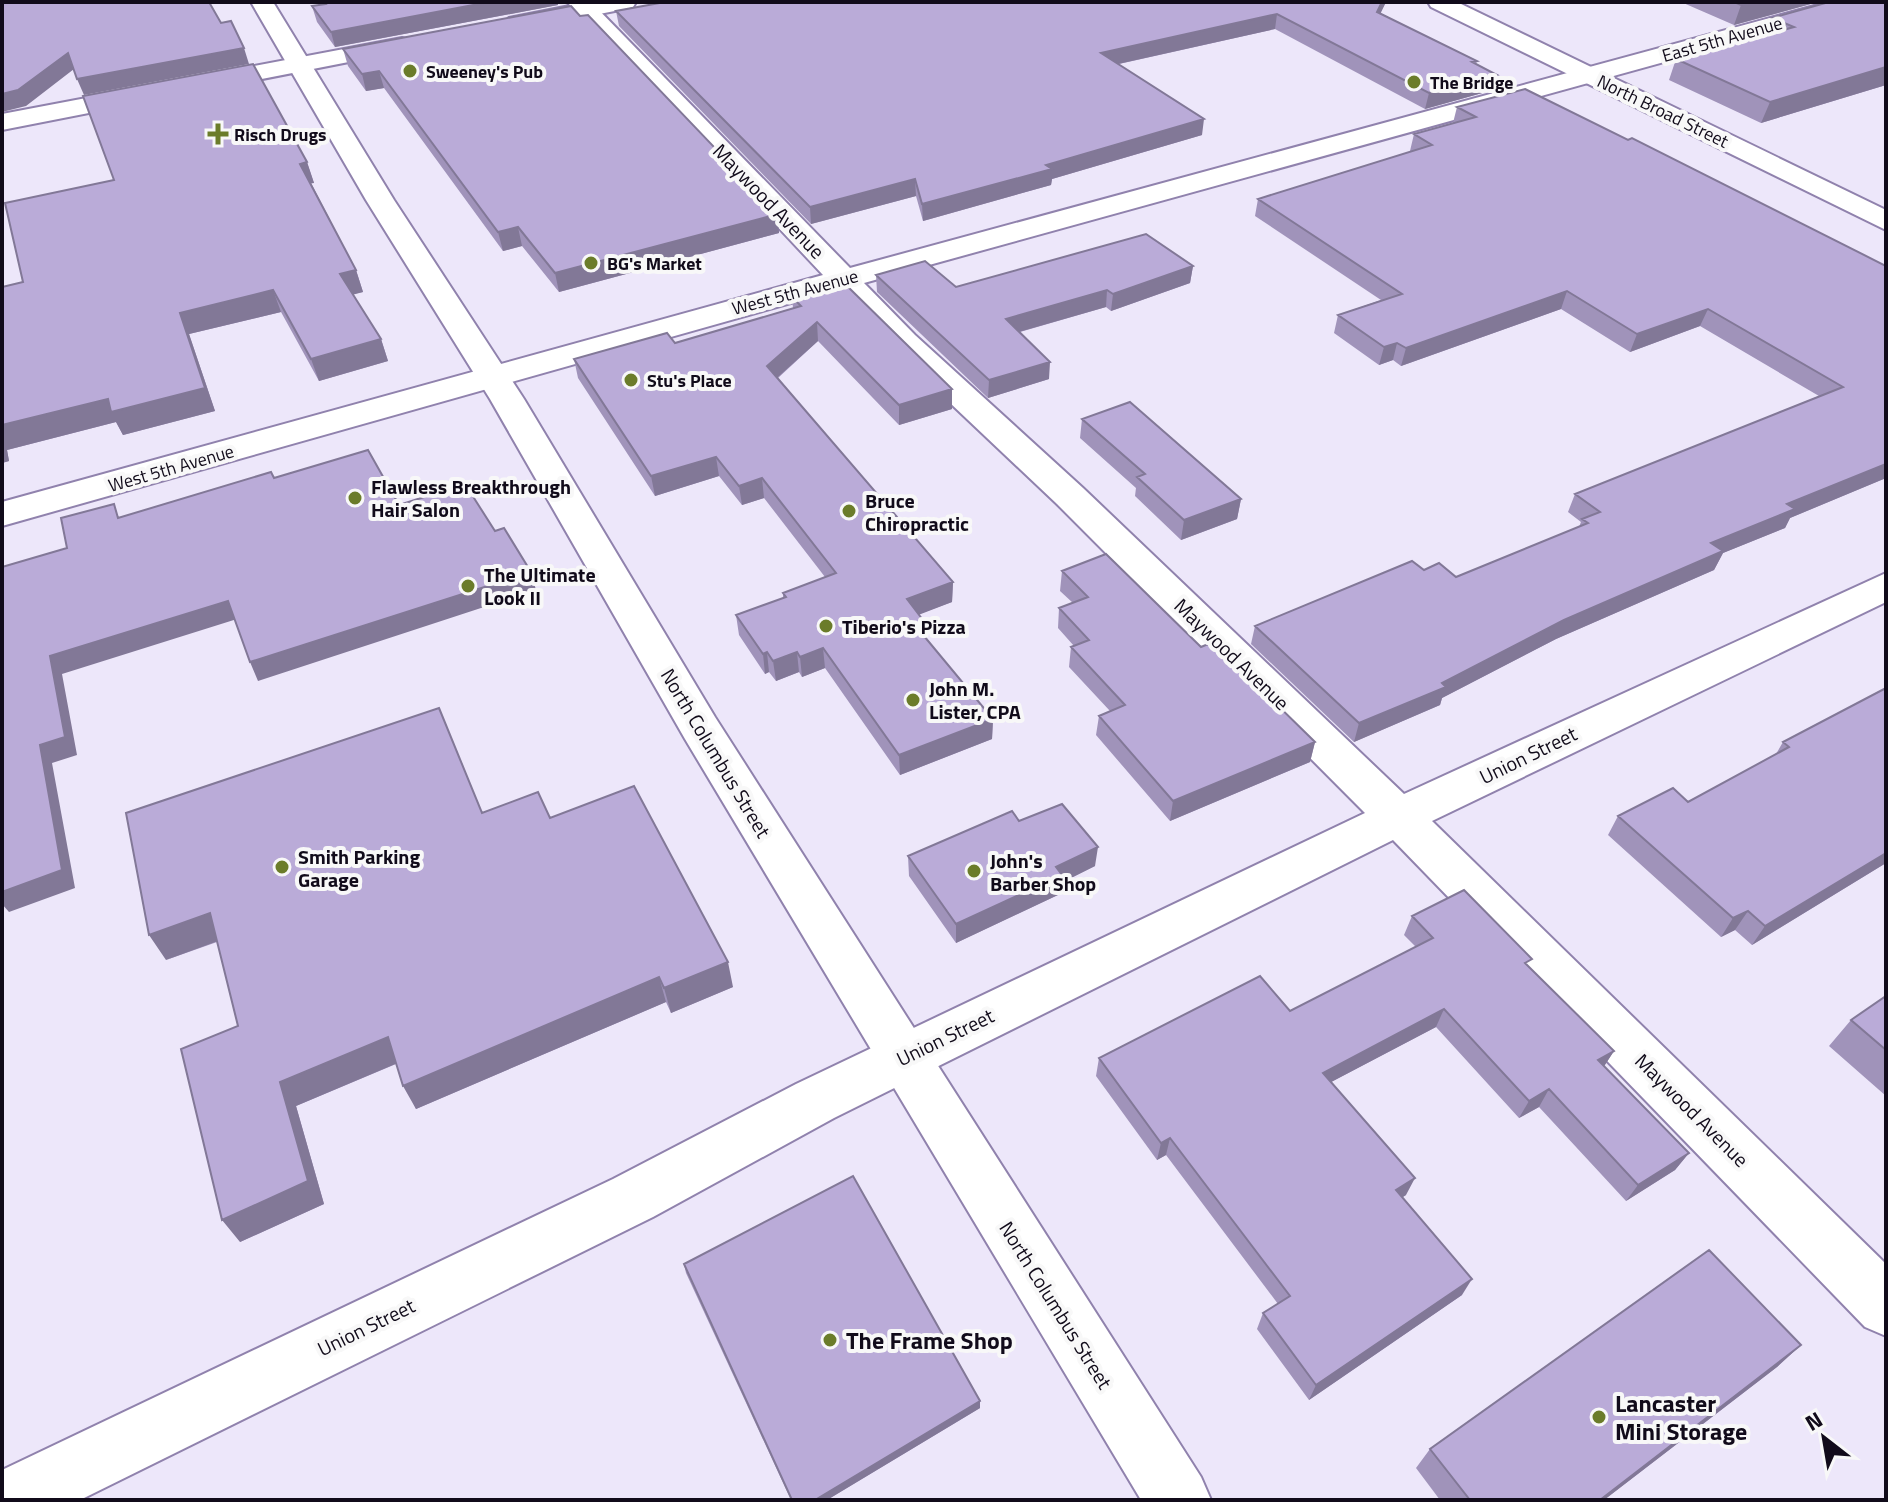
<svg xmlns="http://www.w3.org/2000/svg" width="1888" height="1502" viewBox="0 0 1888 1502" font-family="'Titillium Web',sans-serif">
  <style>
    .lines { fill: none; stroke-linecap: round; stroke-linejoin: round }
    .minor-casing { stroke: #9082ad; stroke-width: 4 }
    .tertiary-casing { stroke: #9082ad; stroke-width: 4 }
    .secondary-casing { stroke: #9082ad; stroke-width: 4 }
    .minor { fill: #fff; fill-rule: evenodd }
    .tertiary { fill: #fff; fill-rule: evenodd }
    .secondary { fill: #fff; fill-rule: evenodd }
    .wall { fill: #a093ba }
    .shaded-wall { fill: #827897 }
    .building { fill: #baabd8; stroke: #827897; stroke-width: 2 }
    .poi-dot { fill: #6b7c2a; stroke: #f8f8f8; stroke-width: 3 }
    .labels { text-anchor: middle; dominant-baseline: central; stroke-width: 8; stroke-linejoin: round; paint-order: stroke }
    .far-street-label { font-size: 18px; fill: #110b1a; stroke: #f8f8f8 }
    .far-poi-label { font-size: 18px; font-weight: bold; fill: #110b1a; stroke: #f8f8f8; text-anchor: start }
    .street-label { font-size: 20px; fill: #110b1a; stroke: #f8f8f8 }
    .poi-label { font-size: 20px; font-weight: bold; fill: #110b1a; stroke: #f8f8f8; text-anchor: start }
    .near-poi-label { font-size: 24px; font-weight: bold; fill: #110b1a; stroke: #f8f8f8; text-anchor: start }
  </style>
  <rect width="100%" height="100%" fill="#ede7fa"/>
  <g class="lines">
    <defs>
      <path id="minor" d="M 567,2 L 591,2 L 850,268 L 1829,2 L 1866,2 L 1863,7 L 864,283 L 915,335 L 1083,488 L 1404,794 L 1886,573 L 1886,602 L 1432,821 L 1886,1264 L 1886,1336 L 1865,1327 L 1393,840 L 834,1118 L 653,1217 L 80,1500 L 2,1500 L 2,1470 L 613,1179 L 796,1084 L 1365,813 L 1057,504 L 893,349 L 837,290 L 2,526 L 2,502 L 823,275 Z"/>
      <path id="tertiary" d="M 590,2 L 636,2 L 633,7 L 625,9 L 517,30 L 509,28 L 505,23 L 509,18 Z
        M 1428,2 L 1457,2 L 1886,210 L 1886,230 L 1431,7 Z
        M 402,38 L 410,40 L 414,45 L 410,50 L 2,130 L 2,114 Z"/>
      <path id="secondary" d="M 251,2 L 273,2 L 394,200 L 524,399 L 715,717 L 1201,1477 L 1211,1500 L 1141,1500 L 685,739 L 490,399 L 366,200 Z"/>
    </defs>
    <use href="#minor" class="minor-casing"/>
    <use href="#tertiary" class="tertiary-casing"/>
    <use href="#secondary" class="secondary-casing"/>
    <use href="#minor" class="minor"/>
    <use href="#tertiary" class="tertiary"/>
    <use href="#secondary" class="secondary"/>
  </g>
  <path class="wall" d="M 319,2 L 557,2 L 558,5 L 335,47 L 317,22 L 312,6 L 321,5 Z
    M 665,2 L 1386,2 L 1380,13 L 1477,61 L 1476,64 L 1497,75 L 1493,90 L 1425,109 L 1275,29 L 1119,64 L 1202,135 L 1052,179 L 1051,185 L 923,221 L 916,196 L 811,224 L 619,26 L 616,11 Z
    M 1681,2 L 1818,2 L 1734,25 Z
    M 1886,2 L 1886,85 L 1761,123 L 1669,80 L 1676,59 L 1765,35 L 1772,18 Z
    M 343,49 L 778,214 L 779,233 L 559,292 L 522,246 L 503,251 L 384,88 L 366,91 L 348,66 Z
    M 1457,107 L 1628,140 L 1886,266 L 1886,478 L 1790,518 L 1785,528 L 1723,553 L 1714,570 L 1556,639 L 1442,698 L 1440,705 L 1354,742 L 1251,644 L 1255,626 L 1424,570 L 1456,577 L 1579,527 L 1581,522 L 1568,512 L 1575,494 L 1819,396 L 1700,326 L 1630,352 L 1561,309 L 1401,366 L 1393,360 L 1379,365 L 1334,333 L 1338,315 L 1381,300 L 1255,216 L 1258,199 L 1411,152 L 1410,151 L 1414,134 L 1453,123 Z
    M 307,162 L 314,183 L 311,183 L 356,270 L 363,292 L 353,294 L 381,339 L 388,361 L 319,381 L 281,312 L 189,334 L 215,411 L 123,435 L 116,422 L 7,450 L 9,461 L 2,463 L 23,282 Z
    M 1193,266 L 1190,283 L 1111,311 L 1106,307 L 1020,332 L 1049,379 L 988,398 L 877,292 L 876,275 L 956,287 Z
    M 792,297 L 952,409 L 899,425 L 818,341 L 778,378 L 953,582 L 952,602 L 919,614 L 927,639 L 993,719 L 992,739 L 900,775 L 825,668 L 802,677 L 799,672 L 776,681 L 769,672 L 765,674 L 739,635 L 736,615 L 783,598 L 783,593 L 825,577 L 764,498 L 742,505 L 719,476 L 655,496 L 578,378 L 574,359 L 675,343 L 793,308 Z
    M 1082,419 L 1241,499 L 1237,519 L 1181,540 L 1135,496 L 1136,488 L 1080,438 Z
    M 1062,571 L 1201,647 L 1315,742 L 1310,762 L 1170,821 L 1096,735 L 1099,716 L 1110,711 L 1069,667 L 1071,647 L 1074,646 L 1058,628 L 1059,608 L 1073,603 L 1060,591 Z
    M 1886,688 L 1886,863 L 1752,945 L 1735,930 L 1721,937 L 1608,835 L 1618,816 L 1688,802 L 1776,754 L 1783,742 Z
    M 482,813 L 550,818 L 733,987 L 671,1013 L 666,1002 L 416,1109 L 396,1064 L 296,1106 L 324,1204 L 240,1242 L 238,1026 L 217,942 L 166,960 Z
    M 1019,821 L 1095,866 L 1061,883 L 1060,894 L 956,943 L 909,876 L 908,856 Z
    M 1412,916 L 1528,966 L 1614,1051 L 1604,1066 L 1689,1153 L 1675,1170 L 1626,1201 L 1539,1107 L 1519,1118 L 1436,1027 L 1331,1082 L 1406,1195 L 1402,1197 L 1462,1295 L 1309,1400 L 1257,1329 L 1263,1313 L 1278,1304 L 1166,1155 L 1157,1160 L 1096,1076 L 1099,1058 L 1290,1011 L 1416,947 L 1404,935 Z
    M 1886,996 L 1886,1096 L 1829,1046 L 1851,1020 Z
    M 684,1264 L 980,1401 L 980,1408 L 827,1500 L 791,1500 L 686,1273 Z
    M 1801,1345 L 1777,1367 L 1604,1500 L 1440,1500 L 1416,1468 L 1430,1449 Z"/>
  <path class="shaded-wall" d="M 489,2 L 557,2 L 558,5 L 335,47 L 331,32 Z
    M 1382,2 L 1386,2 L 1374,27 L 1377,12 Z
    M 1752,2 L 1818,2 L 1734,25 L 1741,5 Z
    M 1277,14 L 1275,29 L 1100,68 L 1101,53 Z
    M 244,48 L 249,64 L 84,95 L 77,79 Z
    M 68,53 L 74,69 L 26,106 L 2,112 L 2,94 Z
    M 1886,67 L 1886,85 L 1761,123 L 1770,102 Z
    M 379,71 L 384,88 L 366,91 L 362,74 Z
    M 1497,75 L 1493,90 L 1425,109 L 1429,93 Z
    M 1204,119 L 1202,135 L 1052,179 L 1051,185 L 923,221 L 922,204 L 1046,165 Z
    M 307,162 L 314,183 L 307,184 L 300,164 Z
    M 915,179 L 916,196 L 811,224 L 810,207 Z
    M 778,214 L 779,233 L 559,292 L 555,273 Z
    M 518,227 L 522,246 L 503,251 L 498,232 Z
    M 1193,266 L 1190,283 L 1111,311 L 1113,294 Z
    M 356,270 L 363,292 L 348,296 L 340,274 Z
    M 273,290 L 281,312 L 189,334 L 215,411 L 123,435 L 116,422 L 7,450 L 9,461 L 2,463 L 2,425 L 180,313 Z
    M 1107,290 L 1106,307 L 1005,336 L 1006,319 Z
    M 1567,291 L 1561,309 L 1401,366 L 1406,348 Z
    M 1708,309 L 1700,326 L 1630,352 L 1637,334 Z
    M 817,322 L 818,341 L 769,385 L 767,366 Z
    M 381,339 L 388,361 L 319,381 L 311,359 Z
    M 1397,343 L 1393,360 L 1379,365 L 1384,347 Z
    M 1050,362 L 1049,379 L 988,398 L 989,380 Z
    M 952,389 L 952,409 L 899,425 L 899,405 Z
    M 716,457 L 719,476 L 655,496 L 651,476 Z
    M 1886,464 L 1886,478 L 1790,518 L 1785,528 L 1723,553 L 1714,570 L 1556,639 L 1442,698 L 1440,705 L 1354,742 L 1359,723 L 1442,683 L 1711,543 L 1787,504 Z
    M 762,478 L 764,498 L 742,505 L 739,486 Z
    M 1241,499 L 1237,519 L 1181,540 L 1184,520 Z
    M 531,572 L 536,590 L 258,681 L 250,662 Z
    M 953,582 L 952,602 L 908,619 L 907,599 Z
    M 228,601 L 237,619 L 62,674 L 77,755 L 52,763 L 75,888 L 9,912 L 2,904 L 2,892 L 50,656 Z
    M 926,624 L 927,644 L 919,630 Z
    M 823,648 L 825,668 L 802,677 L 800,657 Z
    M 767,652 L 769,672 L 765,674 L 763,654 Z
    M 797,652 L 799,672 L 776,681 L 773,661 Z
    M 993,719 L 992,739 L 900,775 L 899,755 Z
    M 1315,742 L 1310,762 L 1170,821 L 1173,801 Z
    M 1098,847 L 1095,866 L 1061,883 L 1060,894 L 956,943 L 956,924 L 1056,867 Z
    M 1886,853 L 1886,863 L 1752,945 L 1765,926 Z
    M 1748,911 L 1735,930 L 1721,937 L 1733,918 Z
    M 210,913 L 226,938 L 166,960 L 149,935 Z
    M 728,962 L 733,987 L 671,1013 L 664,988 Z
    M 659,977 L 666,1002 L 416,1109 L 403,1086 Z
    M 1444,1009 L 1436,1027 L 1316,1090 L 1323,1073 Z
    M 388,1037 L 400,1062 L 296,1106 L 324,1204 L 240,1242 L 222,1220 L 280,1082 Z
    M 1614,1051 L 1603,1068 L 1598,1060 Z
    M 1549,1089 L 1539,1107 L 1519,1118 L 1529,1101 Z
    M 1170,1138 L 1166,1155 L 1157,1160 L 1161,1143 Z
    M 1689,1153 L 1675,1170 L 1626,1201 L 1638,1185 Z
    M 1415,1178 L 1406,1195 L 1388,1207 L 1396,1190 Z
    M 1472,1279 L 1462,1295 L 1309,1400 L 1316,1385 Z
    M 1801,1345 L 1777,1367 L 1604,1500 L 1600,1500 Z
    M 980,1401 L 980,1408 L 827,1500 L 815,1500 Z"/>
  <path class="building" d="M 2,2 L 209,2 L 221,23 L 231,21 L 244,48 L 77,79 L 68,53 L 18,90 L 2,94 Z
    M 325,2 L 489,2 L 331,32 L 312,6 L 326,4 Z
    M 665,2 L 1382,2 L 1377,12 L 1477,61 L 1472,62 L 1497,75 L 1429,93 L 1277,14 L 1101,53 L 1204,119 L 1046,165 L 1052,169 L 922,204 L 915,179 L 810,207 L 616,11 Z
    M 1734,2 L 1752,2 L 1741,5 Z
    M 1829,2 L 1886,2 L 1886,67 L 1770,102 L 1676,59 L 1794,27 L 1772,18 Z
    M 571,6 L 580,16 L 588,15 L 778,214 L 555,273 L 518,227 L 498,232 L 379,71 L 362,74 L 343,49 Z
    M 253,64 L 307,162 L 300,164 L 356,270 L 340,274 L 381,339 L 311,359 L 273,290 L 180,313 L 205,388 L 111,412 L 108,399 L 2,425 L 2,287 L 23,282 L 5,203 L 114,180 L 83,96 Z
    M 1525,89 L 1628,140 L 1632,138 L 1886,266 L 1886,464 L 1787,504 L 1795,509 L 1711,543 L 1723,551 L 1564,620 L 1442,683 L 1446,687 L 1359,723 L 1255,626 L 1412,561 L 1424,570 L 1439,563 L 1456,577 L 1588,523 L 1582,519 L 1600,512 L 1575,494 L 1843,387 L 1708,309 L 1637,334 L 1567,291 L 1406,348 L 1397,343 L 1384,347 L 1338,315 L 1402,294 L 1258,199 L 1432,145 L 1414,134 L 1476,117 L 1457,107 Z
    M 1146,234 L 1193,266 L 1113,294 L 1107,290 L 1006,319 L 1050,362 L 989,380 L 876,275 L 925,261 L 956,287 Z
    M 843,282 L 952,389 L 899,405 L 817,322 L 767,366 L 953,582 L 907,599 L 926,624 L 919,630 L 993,719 L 899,755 L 823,648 L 800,657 L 797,652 L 773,661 L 767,652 L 763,654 L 736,615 L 786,597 L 783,593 L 836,573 L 762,478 L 739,486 L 716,457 L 651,476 L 574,359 L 667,333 L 675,343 L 801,306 L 792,297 Z
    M 1130,402 L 1241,499 L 1184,520 L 1137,477 L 1145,474 L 1082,419 Z
    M 368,450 L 399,505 L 465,484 L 495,531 L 504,528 L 531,572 L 250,662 L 228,601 L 50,656 L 65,737 L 40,745 L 62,870 L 2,892 L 2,567 L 67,548 L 61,518 L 114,504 L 118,518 L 271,472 L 274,478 Z
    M 1106,554 L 1201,647 L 1213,642 L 1315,742 L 1173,801 L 1099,716 L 1125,705 L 1071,647 L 1089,640 L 1059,608 L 1088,597 L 1062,571 Z
    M 1886,688 L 1886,853 L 1765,926 L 1748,911 L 1733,918 L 1618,816 L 1673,788 L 1688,802 L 1789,747 L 1783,742 Z
    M 439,708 L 482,813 L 538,792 L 550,818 L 634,786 L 728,962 L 664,988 L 659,977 L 403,1086 L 388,1037 L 280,1082 L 308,1181 L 222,1220 L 181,1049 L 238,1026 L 210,913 L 149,935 L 126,813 Z
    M 1062,804 L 1098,847 L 1056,867 L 1062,875 L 956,924 L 908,856 L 1012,811 L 1019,821 Z
    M 1464,890 L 1532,959 L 1525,963 L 1614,1051 L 1598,1060 L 1689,1153 L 1638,1185 L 1549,1089 L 1529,1101 L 1444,1009 L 1323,1073 L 1415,1178 L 1396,1190 L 1472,1279 L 1316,1385 L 1263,1313 L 1290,1296 L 1170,1138 L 1161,1143 L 1099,1058 L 1260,976 L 1290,1011 L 1433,938 L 1412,916 Z
    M 1886,996 L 1886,1050 L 1851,1020 Z
    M 853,1176 L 980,1401 L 815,1500 L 792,1500 L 684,1264 Z
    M 1709,1250 L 1801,1345 L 1600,1500 L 1470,1500 L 1430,1449 Z"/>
  <g class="poi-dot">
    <circle cx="410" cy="71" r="8"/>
    <circle cx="1414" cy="82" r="8"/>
    <path d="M214 122h8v8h8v8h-8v8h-8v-8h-8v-8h8z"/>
    <circle cx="591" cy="263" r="8"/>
    <circle cx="631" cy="380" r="8"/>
    <circle cx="355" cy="498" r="8"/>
    <circle cx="849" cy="511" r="8"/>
    <circle cx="468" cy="586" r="8"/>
    <circle cx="826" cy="626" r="8"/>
    <circle cx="913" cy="700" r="8"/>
    <circle cx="282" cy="867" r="8"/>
    <circle cx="974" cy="871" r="8"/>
    <circle cx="830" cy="1340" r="8"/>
    <circle cx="1599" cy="1417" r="8"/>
  </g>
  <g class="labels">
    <g class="far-street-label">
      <text transform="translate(1722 39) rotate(-16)">East 5th Avenue</text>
      <text transform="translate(1663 111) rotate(26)">North Broad Street</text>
      <text transform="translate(795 292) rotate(-15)">West 5th Avenue</text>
      <text transform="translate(171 468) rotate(-16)">West 5th Avenue</text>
    </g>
    <g class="far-poi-label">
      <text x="426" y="71">Sweeney's Pub</text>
      <text x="1430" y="82">The Bridge</text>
      <text x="234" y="134">Risch Drugs</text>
      <text x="607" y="263">BG's Market</text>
      <text x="647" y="380">Stu's Place</text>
    </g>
    <g class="street-label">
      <text transform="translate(769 201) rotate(46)">Maywood Avenue</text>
      <text transform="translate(1232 654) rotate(44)">Maywood Avenue</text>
      <text transform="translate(716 753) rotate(59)">North Columbus Street</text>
      <text transform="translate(1528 755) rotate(-26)">Union Street</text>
      <text transform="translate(945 1037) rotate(-26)">Union Street</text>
      <text transform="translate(1692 1110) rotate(45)">Maywood Avenue</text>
      <text transform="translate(1056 1305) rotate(58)">North Columbus Street</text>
      <text transform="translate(366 1327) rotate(-26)">Union Street</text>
    </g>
    <g class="poi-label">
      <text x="371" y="486">Flawless Breakthrough<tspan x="371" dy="23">Hair Salon</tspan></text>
      <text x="865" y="500">Bruce<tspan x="865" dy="23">Chiropractic</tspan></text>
      <text x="484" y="574">The Ultimate<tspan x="484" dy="23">Look II</tspan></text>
      <text x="842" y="626">Tiberio's Pizza</text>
      <text x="929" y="688">John M.<tspan x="929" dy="23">Lister, CPA</tspan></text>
      <text x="298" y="856">Smith Parking<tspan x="298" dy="23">Garage</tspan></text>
      <text x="990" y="860">John's<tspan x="990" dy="23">Barber Shop</tspan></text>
    </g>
    <g class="near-poi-label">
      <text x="846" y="1340">The Frame Shop</text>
      <text x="1615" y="1403">Lancaster<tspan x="1615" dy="28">Mini Storage</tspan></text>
    </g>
  </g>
  <rect width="1888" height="1502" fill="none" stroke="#110b1a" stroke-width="8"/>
  <g transform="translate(1824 1438) rotate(329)" stroke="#f8f8f8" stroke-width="6" paint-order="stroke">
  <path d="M0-6L14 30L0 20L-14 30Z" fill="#110b1a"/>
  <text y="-12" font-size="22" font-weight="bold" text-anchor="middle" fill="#110b1a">N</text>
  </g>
</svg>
